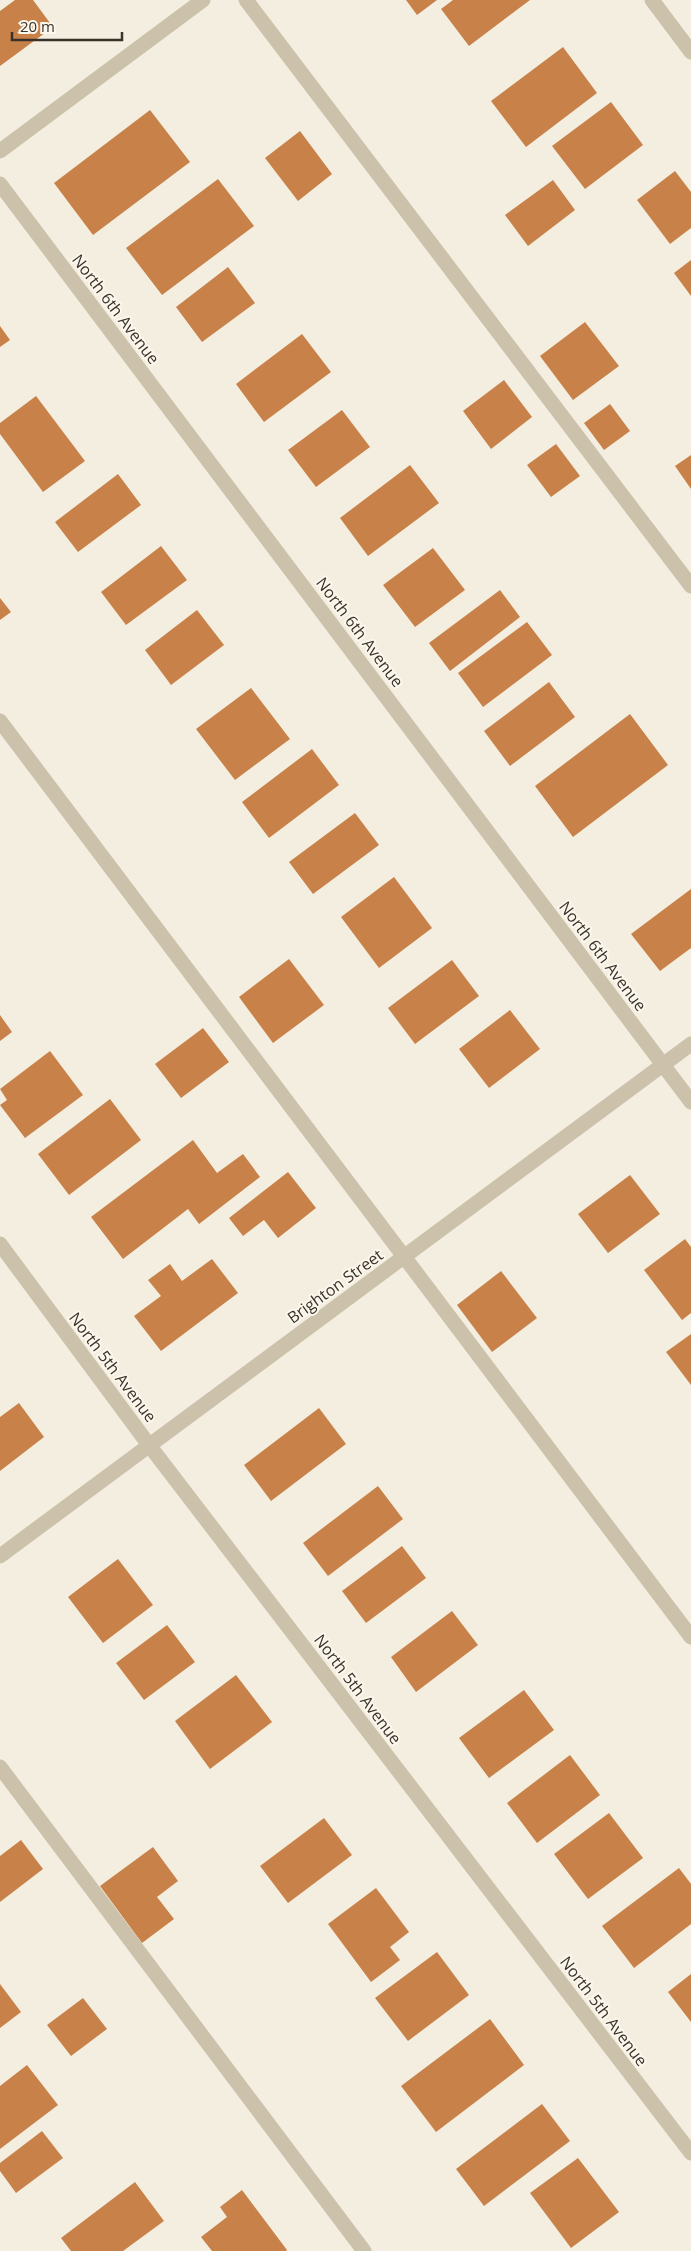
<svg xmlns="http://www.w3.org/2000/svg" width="691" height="2251" viewBox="0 0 691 2251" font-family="'Open Sans',sans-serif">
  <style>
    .building { fill: #c88249 }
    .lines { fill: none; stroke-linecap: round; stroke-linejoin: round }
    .minor { stroke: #ccc1ab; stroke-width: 15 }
    .labels { text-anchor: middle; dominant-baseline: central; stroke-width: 4; stroke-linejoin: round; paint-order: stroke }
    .street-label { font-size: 16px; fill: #3a322a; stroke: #fbf7ec }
  </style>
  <rect width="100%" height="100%" fill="#f3eedf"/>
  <path class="building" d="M 15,0 L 33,0 L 53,27 L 0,66 L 0,11 Z
    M 406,0 L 437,0 L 417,15 Z
    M 453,0 L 530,0 L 469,46 L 441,9 Z
    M 563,47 L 597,93 L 526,147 L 491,101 Z
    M 611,102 L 643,145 L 585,189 L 552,146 Z
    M 150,110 L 190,162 L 93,235 L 54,183 Z
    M 300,131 L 332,174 L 298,201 L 265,158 Z
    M 675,171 L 691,192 L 691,228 L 670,244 L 637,200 Z
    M 218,179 L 254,226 L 162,295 L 126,248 Z
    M 553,180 L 575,210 L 528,246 L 505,215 Z
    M 691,260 L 691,296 L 674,273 Z
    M 228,267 L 255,303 L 202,342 L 176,307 Z
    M 585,322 L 619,366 L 573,400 L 540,356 Z
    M 0,326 L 10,340 L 0,347 Z
    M 302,334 L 331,372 L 264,422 L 236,384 Z
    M 504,380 L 532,417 L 491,449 L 463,411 Z
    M 36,396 L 85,461 L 43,492 L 0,434 L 0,423 Z
    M 610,404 L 630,431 L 604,450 L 584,423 Z
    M 342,410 L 370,447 L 316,487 L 288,450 Z
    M 556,444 L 580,476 L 551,497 L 527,465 Z
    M 691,455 L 691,489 L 675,466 Z
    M 410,465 L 439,503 L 368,556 L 340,518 Z
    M 118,474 L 141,505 L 78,552 L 55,522 Z
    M 161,546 L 187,580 L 126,625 L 101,592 Z
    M 433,548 L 465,590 L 415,627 L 383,585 Z
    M 500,590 L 520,617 L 450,671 L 429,643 Z
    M 0,598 L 11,612 L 0,620 Z
    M 197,610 L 224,645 L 171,685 L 145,650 Z
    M 527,622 L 552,655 L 483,707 L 458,673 Z
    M 549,682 L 575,717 L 510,766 L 484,731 Z
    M 251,688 L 290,739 L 235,780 L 196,729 Z
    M 630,714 L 668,765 L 573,837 L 535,786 Z
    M 312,749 L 339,785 L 269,838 L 242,802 Z
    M 355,813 L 379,845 L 313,894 L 289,862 Z
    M 394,877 L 432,928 L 379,968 L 341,917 Z
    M 691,889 L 691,948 L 660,971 L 631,934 Z
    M 289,959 L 324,1005 L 273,1043 L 239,997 Z
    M 452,960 L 479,996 L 415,1044 L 388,1008 Z
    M 510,1010 L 540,1049 L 489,1088 L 459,1049 Z
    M 0,1015 L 12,1032 L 0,1041 Z
    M 203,1028 L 229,1062 L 181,1098 L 155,1064 Z
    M 50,1051 L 83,1095 L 25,1138 L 0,1105 L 7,1100 L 0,1089 Z
    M 110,1099 L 141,1140 L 69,1195 L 38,1154 Z
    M 193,1140 L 217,1173 L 243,1154 L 260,1177 L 199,1224 L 188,1209 L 123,1259 L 91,1217 Z
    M 288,1172 L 316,1208 L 278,1238 L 264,1220 L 243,1236 L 229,1218 Z
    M 630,1175 L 660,1214 L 608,1253 L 578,1214 Z
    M 685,1239 L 691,1247 L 691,1313 L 682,1320 L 644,1270 Z
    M 212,1259 L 238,1293 L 161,1351 L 134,1316 L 161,1296 L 148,1280 L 170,1264 L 182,1281 Z
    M 501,1271 L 537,1318 L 492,1352 L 457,1305 Z
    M 691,1334 L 691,1385 L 666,1352 Z
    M 19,1403 L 44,1437 L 0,1471 L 0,1417 Z
    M 319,1408 L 346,1444 L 271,1501 L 244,1465 Z
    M 378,1486 L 403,1519 L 328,1576 L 303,1543 Z
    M 402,1546 L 426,1578 L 366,1623 L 342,1591 Z
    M 118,1559 L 153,1605 L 103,1643 L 68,1597 Z
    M 452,1611 L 478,1645 L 416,1692 L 391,1657 Z
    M 167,1625 L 195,1662 L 144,1700 L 116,1663 Z
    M 236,1675 L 272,1722 L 210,1769 L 175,1721 Z
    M 524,1690 L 554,1730 L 489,1778 L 459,1738 Z
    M 570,1755 L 600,1795 L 537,1843 L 507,1803 Z
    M 609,1813 L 643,1858 L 588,1899 L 554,1854 Z
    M 324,1818 L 352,1855 L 288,1903 L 260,1866 Z
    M 21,1840 L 43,1869 L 0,1902 L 0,1856 Z
    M 153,1847 L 178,1881 L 157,1897 L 174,1919 L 142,1943 L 100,1886 Z
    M 679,1868 L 691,1884 L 691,1924 L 634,1968 L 602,1926 Z
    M 376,1888 L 409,1932 L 390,1947 L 400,1960 L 371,1982 L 328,1924 Z
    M 437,1952 L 469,1995 L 408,2041 L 375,1998 Z
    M 691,1974 L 691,2022 L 668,1992 Z
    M 0,1984 L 21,2012 L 0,2028 Z
    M 83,1998 L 107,2029 L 71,2056 L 47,2025 Z
    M 490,2019 L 524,2065 L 436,2132 L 401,2086 Z
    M 27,2065 L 58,2105 L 0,2149 L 0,2086 Z
    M 542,2104 L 570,2141 L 484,2206 L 456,2169 Z
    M 42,2131 L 63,2158 L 16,2193 L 0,2171 L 0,2163 Z
    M 578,2158 L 619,2212 L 571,2248 L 530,2193 Z
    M 135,2182 L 164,2221 L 123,2251 L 71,2251 L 61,2238 Z
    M 242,2190 L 287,2250 L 286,2251 L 212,2251 L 201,2237 L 227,2217 L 220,2207 Z"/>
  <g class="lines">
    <path class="minor" d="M 246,0 L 691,586
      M 652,0 L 691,52
      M 0,151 L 203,0
      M 0,184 L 691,1102
      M 0,721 L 691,1637
      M 0,1244 L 149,1445 L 691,2153
      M 0,1556 L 691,1044
      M 0,1767 L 364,2251"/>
  </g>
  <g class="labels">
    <g class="street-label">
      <text transform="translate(116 309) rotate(53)">North 6th Avenue</text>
      <text transform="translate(360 632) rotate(53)">North 6th Avenue</text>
      <text transform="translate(603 956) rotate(53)">North 6th Avenue</text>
      <text transform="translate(335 1286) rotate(-36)">Brighton Street</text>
      <text transform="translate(113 1367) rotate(53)">North 5th Avenue</text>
      <text transform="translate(358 1689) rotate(53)">North 5th Avenue</text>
      <text transform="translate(604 2011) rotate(53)">North 5th Avenue</text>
    </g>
  </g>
  <path d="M12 32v8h110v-8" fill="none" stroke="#3a322a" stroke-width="2.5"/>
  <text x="20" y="32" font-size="15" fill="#3a322a" stroke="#fbf7ec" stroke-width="4" paint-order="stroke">20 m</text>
</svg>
